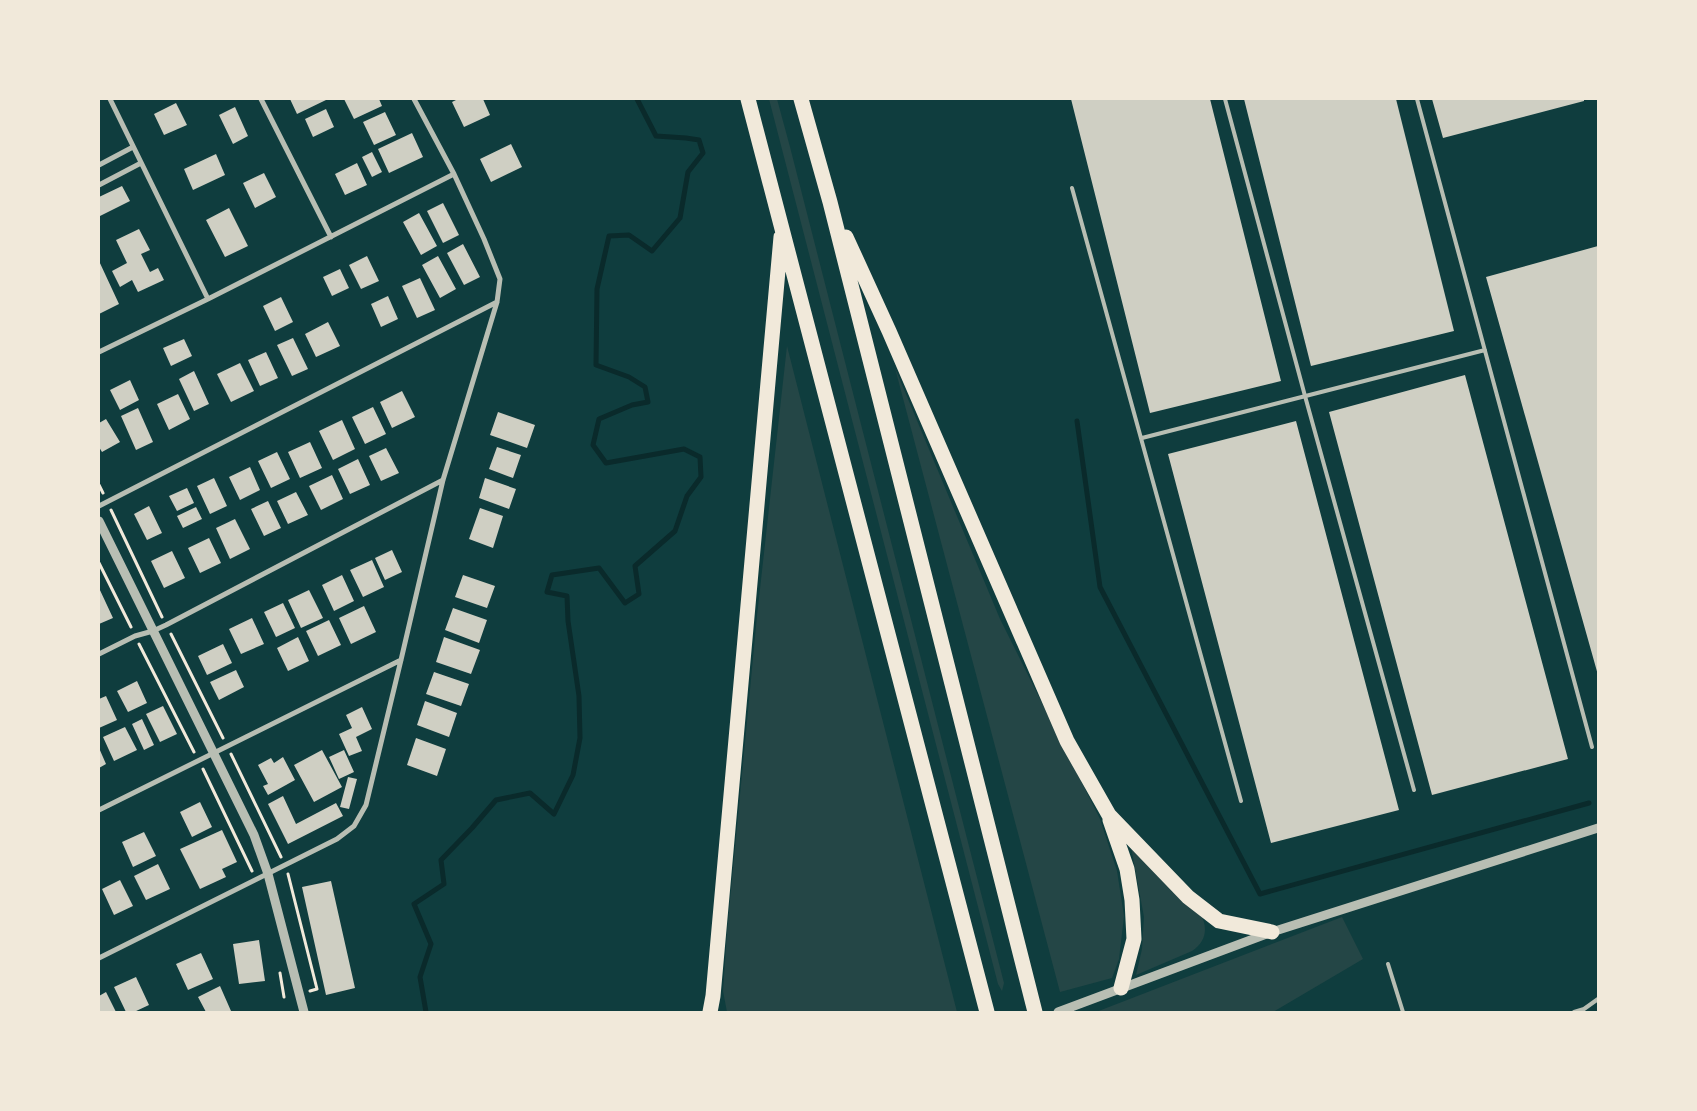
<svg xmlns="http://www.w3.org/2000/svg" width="1697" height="1111" viewBox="0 0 1697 1111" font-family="'Fira Sans Condensed',sans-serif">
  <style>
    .green { fill: #244646 }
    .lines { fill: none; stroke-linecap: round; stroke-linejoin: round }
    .stream { stroke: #0a2a2b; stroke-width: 5 }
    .building { fill: #cfcfc3 }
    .path { stroke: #f1e9da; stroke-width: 3 }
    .service { stroke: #b8beb3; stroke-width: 4 }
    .minor { stroke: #b8beb3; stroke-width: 5 }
    .tertiary { stroke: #b8beb3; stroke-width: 9 }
    .motorway { stroke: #f1e9da; stroke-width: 15 }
  </style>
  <rect width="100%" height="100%" fill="#0f3d3e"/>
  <path class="green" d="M 769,99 L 777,99 L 790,147 L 1004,983 L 1002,991 L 998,984 Z
    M 787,346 L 957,1012 L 727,1012 L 723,991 L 727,932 L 757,616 Z
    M 895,368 L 1000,619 L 1100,819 L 1117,871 L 1124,916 L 1119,959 L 1112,978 L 1060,992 Z
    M 1131,847 L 1200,913 C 1208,927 1207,941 1192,951 L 1136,975 L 1142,949 L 1144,917 Z
    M 1342,917 L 1363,959 L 1273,1012 L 1096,1012 Z"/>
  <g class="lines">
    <path class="stream" d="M 1077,421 L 1100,587 L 1260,894 L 1589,803
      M 426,1012 L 420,977 L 431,944 L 414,904 L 444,884 L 441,860 L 472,828 L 496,800 L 530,793 L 554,814 L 573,775 L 580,738 L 579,696 L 568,621 L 567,596 L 547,592 L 552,575 L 599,568 L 625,603 L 639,594 L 635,566 L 675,531 L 687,496 L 701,477 L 700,457 L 684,449 L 606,463 L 593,445 L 599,419 L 632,405 L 648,402 L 645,387 L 629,377 L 596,365 L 597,289 L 609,236 L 629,235 L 652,251 L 680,218 L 688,172 L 703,153 L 699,140 L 686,138 L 656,136 L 637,99"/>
  </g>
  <path class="building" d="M 290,99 L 325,99 L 326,100 L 297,114 Z
    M 344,99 L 379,99 L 382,106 L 354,119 Z
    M 458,99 L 483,99 L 490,115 L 464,127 L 452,102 Z
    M 1071,99 L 1210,99 L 1281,381 L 1150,413 Z
    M 1244,99 L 1396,99 L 1454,331 L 1311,366 Z
    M 1432,99 L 1584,99 L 1584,101 L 1443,138 Z
    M 176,103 L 187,125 L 164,135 L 154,114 Z
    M 235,107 L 248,136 L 233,144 L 219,115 Z
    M 326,109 L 334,127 L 313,137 L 305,119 Z
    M 385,112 L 396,135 L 374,145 L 363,122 Z
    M 412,133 L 423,157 L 389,173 L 378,149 Z
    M 511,144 L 522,167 L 491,182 L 480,159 Z
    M 372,152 L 382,172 L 372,177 L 362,157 Z
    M 216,154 L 225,175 L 193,190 L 184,169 Z
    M 357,163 L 367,185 L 345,195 L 335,174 Z
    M 264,173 L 276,197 L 255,208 L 243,183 Z
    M 122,186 L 130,201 L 100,216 L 99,197 Z
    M 443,203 L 459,235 L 443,243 L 427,211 Z
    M 229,208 L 248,246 L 225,257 L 206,220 Z
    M 419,213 L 437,246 L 421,255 L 403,222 Z
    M 139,229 L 150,250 L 141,254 L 150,272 L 158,268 L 164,280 L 138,292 L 132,280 L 120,287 L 112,271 L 127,263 L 116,240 Z
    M 463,244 L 480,277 L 464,285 L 447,253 Z
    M 1598,246 L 1598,675 L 1486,277 Z
    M 367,256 L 379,281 L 361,289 L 349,265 Z
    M 438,256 L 456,289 L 440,298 L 422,265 Z
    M 99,261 L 119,304 L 99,314 Z
    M 340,269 L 349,288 L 332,296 L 323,277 Z
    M 420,278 L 435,310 L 417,318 L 402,286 Z
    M 388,296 L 398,319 L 381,327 L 371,304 Z
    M 281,297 L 293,322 L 275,331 L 263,306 Z
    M 328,322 L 340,346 L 316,357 L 305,334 Z
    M 293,338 L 308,369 L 292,376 L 277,345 Z
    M 184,339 L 192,356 L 171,366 L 163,348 Z
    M 266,352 L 278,378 L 260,386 L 248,360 Z
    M 240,363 L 254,391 L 231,402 L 217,374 Z
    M 194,371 L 209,404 L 194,411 L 179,379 Z
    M 1465,375 L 1568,759 L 1432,795 L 1329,412 Z
    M 130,380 L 139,400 L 120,410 L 110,390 Z
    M 402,391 L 415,417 L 392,428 L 380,402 Z
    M 178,394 L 190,419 L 169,430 L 157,404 Z
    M 373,407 L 386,434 L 365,444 L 352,417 Z
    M 138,408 L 153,442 L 136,450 L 121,416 Z
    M 498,412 L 535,425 L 527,448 L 490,435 Z
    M 106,419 L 120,442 L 102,452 L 99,447 L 99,423 Z
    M 342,420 L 355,449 L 333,460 L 319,431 Z
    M 1296,421 L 1399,810 L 1271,843 L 1168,454 Z
    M 310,442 L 322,468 L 300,478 L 288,452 Z
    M 497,447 L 521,455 L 513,478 L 489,469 Z
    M 386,448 L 399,473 L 381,481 L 369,456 Z
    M 277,452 L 290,479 L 271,488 L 258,461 Z
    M 358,459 L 370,485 L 350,494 L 338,469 Z
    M 250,467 L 260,490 L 240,500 L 229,477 Z
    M 332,475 L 343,499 L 321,510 L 309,486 Z
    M 214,478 L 227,506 L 210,514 L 197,486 Z
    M 485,478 L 516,489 L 509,509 L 479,498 Z
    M 187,488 L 194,503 L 177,511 L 169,496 Z
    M 296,492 L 308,515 L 288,524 L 277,501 Z
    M 268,501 L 281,528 L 264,536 L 251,509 Z
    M 149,506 L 162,533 L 147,540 L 134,514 Z
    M 196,507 L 202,519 L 183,528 L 177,516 Z
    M 480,508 L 503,516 L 493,548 L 469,539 Z
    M 235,519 L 250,549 L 230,559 L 216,528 Z
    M 209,538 L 221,563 L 200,573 L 188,548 Z
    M 392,550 L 402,572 L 385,580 L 375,558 Z
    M 172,551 L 185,578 L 164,588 L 151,561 Z
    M 372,560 L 384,587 L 363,597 L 350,570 Z
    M 342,575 L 354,601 L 334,611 L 322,585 Z
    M 463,575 L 495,586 L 487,608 L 455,597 Z
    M 99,588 L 113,618 L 99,624 Z
    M 309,590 L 323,618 L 301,628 L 288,600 Z
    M 283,603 L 295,628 L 276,637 L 264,612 Z
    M 364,606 L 376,632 L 351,644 L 339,618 Z
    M 453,608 L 487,620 L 479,643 L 445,630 Z
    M 252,618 L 264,644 L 241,654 L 229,629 Z
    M 329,620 L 341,645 L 318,656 L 306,631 Z
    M 298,637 L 309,661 L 288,671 L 277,648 Z
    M 444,637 L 480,650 L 471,674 L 436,662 Z
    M 223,644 L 232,663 L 207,675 L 198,656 Z
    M 236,670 L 244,687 L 219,700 L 210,682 Z
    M 434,672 L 469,684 L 461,706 L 426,694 Z
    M 137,681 L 147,703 L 128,712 L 117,691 Z
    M 106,696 L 117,720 L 99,728 L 99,699 Z
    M 425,701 L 457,713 L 449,737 L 417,725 Z
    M 163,706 L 177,734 L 160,742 L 146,714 Z
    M 362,707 L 372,729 L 356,737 L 362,751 L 349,756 L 339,734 L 352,728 L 346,715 Z
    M 142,719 L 154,745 L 144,750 L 132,724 Z
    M 125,727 L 137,750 L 114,761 L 103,737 Z
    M 416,738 L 446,749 L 437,776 L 407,765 Z
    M 99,748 L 106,764 L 99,768 Z
    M 322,750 L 342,787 L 314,802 L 294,765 Z
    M 344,750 L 354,772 L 339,779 L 329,757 Z
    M 283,757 L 295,780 L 268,795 L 263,786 L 268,784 L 258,765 L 271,758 L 274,763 Z
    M 348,777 L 357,779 L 349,809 L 340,807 Z
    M 283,796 L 296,824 L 336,803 L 343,816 L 288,844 L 268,804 Z
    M 200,802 L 212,827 L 192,837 L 180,812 Z
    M 222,830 L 237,862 L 222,869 L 226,877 L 200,889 L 180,849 Z
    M 144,832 L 156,856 L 133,867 L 122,842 Z
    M 158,864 L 170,889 L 146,900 L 134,876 Z
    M 120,880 L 133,906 L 114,915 L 102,889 Z
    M 331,881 L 355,988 L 326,995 L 302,887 Z
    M 259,940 L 265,981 L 239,984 L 233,944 Z
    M 201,953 L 213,979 L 188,990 L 176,964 Z
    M 136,977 L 149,1005 L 134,1012 L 126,1012 L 114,987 Z
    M 220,986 L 231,1011 L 206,1012 L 198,997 Z
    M 106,992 L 116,1012 L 99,1012 L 99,996 Z"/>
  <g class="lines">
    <path class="path" d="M 99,485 L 103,493
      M 111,510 L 162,617
      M 99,563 L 131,627
      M 171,634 L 223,738
      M 139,644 L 194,752
      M 231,754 L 281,857
      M 203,769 L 252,871
      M 288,874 L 317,989 L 310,991
      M 280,973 L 284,997"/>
    <path class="service" d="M 1225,99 L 1305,396 L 1414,790
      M 1417,99 L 1592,747
      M 1072,188 L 1241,801
      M 1142,438 L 1485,350
      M 1388,964 L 1403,1012
      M 1574,1012 L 1584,1009 L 1598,999"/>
    <path class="minor" d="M 110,99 L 208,299
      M 261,99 L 331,237
      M 99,165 L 133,147
      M 99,185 L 141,163
      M 99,352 L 208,299 L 454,174
      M 99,506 L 497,302
      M 99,654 L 135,636 L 153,631 L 166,625 L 443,480
      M 99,810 L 401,660
      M 99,958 L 337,839 L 354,826 L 366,805 L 401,660 L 443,480 L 497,302 L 500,279 L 484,239 L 454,174 L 414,99"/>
    <path class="tertiary" d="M 99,521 L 254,835 L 268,874 L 304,1012
      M 1058,1012 L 1272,932 L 1598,828"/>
    <path class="motorway" d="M 748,99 L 987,1012
      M 801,99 L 830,202 L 1035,1012
      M 846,237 L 889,331 L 1067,741 L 1109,815 L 1188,897 L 1219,921 L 1272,932
      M 1110,820 L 1127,869 L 1132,900 L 1134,939 L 1121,988
      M 710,1012 L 713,996 L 781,237"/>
  </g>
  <rect width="1697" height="1111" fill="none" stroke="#f1e9da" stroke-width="200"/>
</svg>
